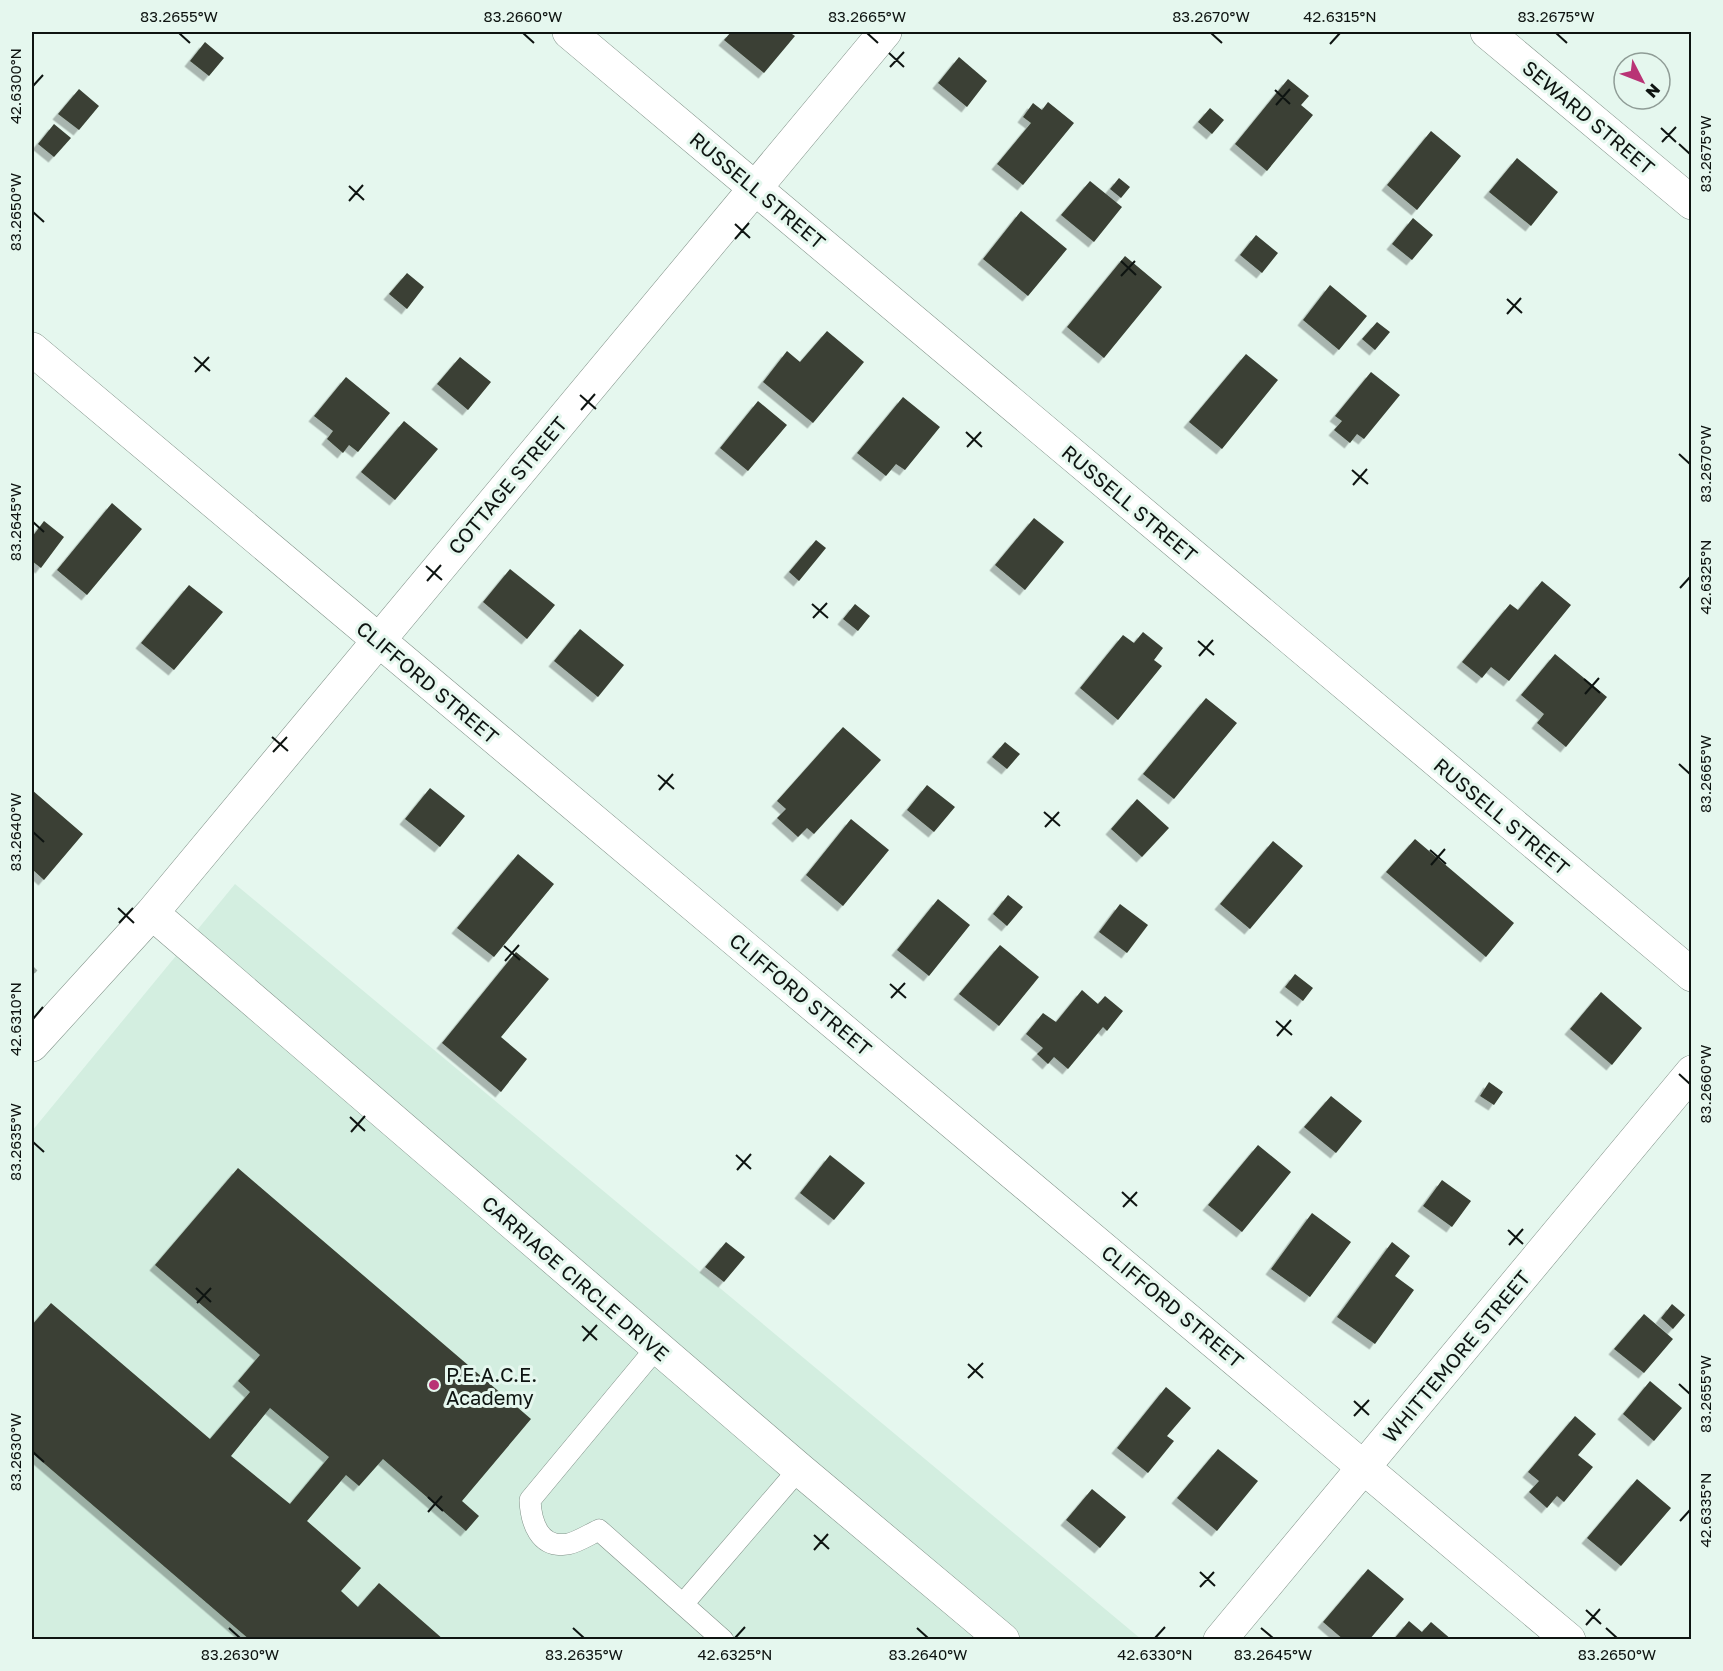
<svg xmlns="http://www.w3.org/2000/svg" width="1723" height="1671" viewBox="0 0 1723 1671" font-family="'Golos Text',sans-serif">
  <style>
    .built { fill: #d3eee0 }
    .building { fill: #3a4134; fill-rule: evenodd; filter: url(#shadow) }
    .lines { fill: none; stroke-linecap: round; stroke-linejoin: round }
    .service-casing { stroke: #809188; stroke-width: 22 }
    .minor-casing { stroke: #809188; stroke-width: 34 }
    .path { stroke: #9fada6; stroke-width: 4; stroke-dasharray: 6 3; stroke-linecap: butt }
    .service { stroke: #fff; stroke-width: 21 }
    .minor { stroke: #fff; stroke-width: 33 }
    .ticks { fill: none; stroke: #0e1411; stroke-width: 2 }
    .poi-dot { fill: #b93375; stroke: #e5f7ee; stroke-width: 2 }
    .labels { text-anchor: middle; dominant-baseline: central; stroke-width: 6; stroke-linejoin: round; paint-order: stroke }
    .street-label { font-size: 20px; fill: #0e1411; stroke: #e5f7ee }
    .poi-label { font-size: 20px; fill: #0e1411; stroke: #e5f7ee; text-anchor: start }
    .neatline { fill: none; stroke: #0e1411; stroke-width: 2 }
    .ticks-label { font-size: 15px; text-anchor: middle; fill: #0e1411 }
  </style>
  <defs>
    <filter id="shadow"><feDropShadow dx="-5.5" dy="5.5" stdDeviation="0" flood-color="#0004"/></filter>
  </defs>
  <rect width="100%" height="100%" fill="#e5f7ee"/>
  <path class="built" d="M 235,884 L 1141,1639 L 32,1640 L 32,1131 Z"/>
  <path class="building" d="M 731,32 L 789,32 L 795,36 L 764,73 L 724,40 Z
    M 205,42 L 224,58 L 209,76 L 190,61 Z
    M 959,57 L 987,81 L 967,107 L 938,83 Z
    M 1288,79 L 1309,96 L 1301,105 L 1313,115 L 1267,171 L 1235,144 Z
    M 79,89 L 99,106 L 79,130 L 58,114 Z
    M 1048,102 L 1074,123 L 1023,185 L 997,164 L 1031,123 L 1023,117 L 1033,103 L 1042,110 Z
    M 1210,108 L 1224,120 L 1212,134 L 1198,122 Z
    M 54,124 L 71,138 L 54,157 L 38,144 Z
    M 1431,131 L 1461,156 L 1417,210 L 1387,185 Z
    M 1517,158 L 1558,192 L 1531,226 L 1489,192 Z
    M 1119,178 L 1130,187 L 1121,198 L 1110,189 Z
    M 1090,181 L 1122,207 L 1094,242 L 1061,215 Z
    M 1021,211 L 1067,249 L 1028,296 L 983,259 Z
    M 1413,218 L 1433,235 L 1412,260 L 1392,244 Z
    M 1256,235 L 1278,253 L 1262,273 L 1240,255 Z
    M 1125,256 L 1162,287 L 1104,358 L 1067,327 Z
    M 407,273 L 424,287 L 407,309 L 389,294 Z
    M 1330,285 L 1367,316 L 1339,350 L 1303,320 Z
    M 1377,322 L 1390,332 L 1375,350 L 1362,339 Z
    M 827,331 L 864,362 L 813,423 L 763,382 L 787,351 L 800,362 Z
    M 1246,354 L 1278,380 L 1222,449 L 1189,422 Z
    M 460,357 L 491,382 L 468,410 L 437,384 Z
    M 1371,372 L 1400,395 L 1364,439 L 1357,434 L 1350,443 L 1334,430 L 1342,421 L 1335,416 Z
    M 346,377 L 390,413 L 358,452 L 349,445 L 343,453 L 327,439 L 333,431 L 314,416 Z
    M 903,397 L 940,427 L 905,470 L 896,464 L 886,476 L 857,453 Z
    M 758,401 L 787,425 L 748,471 L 720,448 Z
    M 404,421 L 438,449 L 395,500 L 361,472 Z
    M 112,503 L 142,529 L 87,595 L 57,570 Z
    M 1034,518 L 1064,542 L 1025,590 L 995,565 Z
    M 44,521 L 64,537 L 41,568 L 32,561 L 32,537 Z
    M 816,540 L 826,548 L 799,581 L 789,572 Z
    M 510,569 L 555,605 L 527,639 L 483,602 Z
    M 1542,581 L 1571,605 L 1509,681 L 1491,667 L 1482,678 L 1462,662 L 1510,604 L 1518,610 Z
    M 189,585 L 223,612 L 174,670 L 141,643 Z
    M 855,604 L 870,616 L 858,631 L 843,619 Z
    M 580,629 L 624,665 L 598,697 L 554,661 Z
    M 1143,632 L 1163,648 L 1154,660 L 1162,666 L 1118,720 L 1080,688 L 1123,635 L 1134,643 Z
    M 1555,654 L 1607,697 L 1566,747 L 1537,723 L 1544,714 L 1521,695 Z
    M 1206,698 L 1237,723 L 1174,799 L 1143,774 Z
    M 843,727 L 881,760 L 814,834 L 807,828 L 798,837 L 777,818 L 786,809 L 777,801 Z
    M 1005,742 L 1020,754 L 1007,769 L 992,757 Z
    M 927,785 L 955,807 L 934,832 L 907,810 Z
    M 430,788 L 465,816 L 440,847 L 405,819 Z
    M 32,790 L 83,834 L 44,880 L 32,869 Z
    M 1137,799 L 1169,828 L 1142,857 L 1111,829 Z
    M 851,819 L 889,850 L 843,906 L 806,875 Z
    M 1415,839 L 1514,923 L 1486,957 L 1386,872 Z
    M 1273,841 L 1303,866 L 1250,929 L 1220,904 Z
    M 518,854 L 554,884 L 494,957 L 457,928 Z
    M 1008,895 L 1023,907 L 1007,926 L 993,914 Z
    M 938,899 L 970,925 L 929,976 L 897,950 Z
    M 1120,904 L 1148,925 L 1127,953 L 1099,932 Z
    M 1000,945 L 1039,977 L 999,1026 L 959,994 Z
    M 516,952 L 549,979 L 501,1037 L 527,1059 L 501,1092 L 442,1043 Z
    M 1295,974 L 1313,988 L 1303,1001 L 1285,987 Z
    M 1082,990 L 1098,1004 L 1105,996 L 1123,1011 L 1107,1031 L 1103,1027 L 1068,1069 L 1054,1057 L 1048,1064 L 1037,1054 L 1043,1048 L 1026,1034 L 1043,1013 L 1056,1022 Z
    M 1601,992 L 1642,1028 L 1612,1065 L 1570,1029 Z
    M 1489,1082 L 1503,1092 L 1494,1105 L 1480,1096 Z
    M 1331,1096 L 1362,1121 L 1336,1153 L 1304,1127 Z
    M 1258,1145 L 1291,1172 L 1242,1232 L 1208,1205 Z
    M 830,1155 L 865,1183 L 834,1220 L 800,1193 Z
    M 238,1168 L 531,1419 L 462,1501 L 479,1516 L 466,1531 L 383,1459 L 359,1486 L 346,1475 L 307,1521 L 361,1568 L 341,1591 L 358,1607 L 379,1583 L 444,1640 L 250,1640 L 32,1453 L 32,1325 L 51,1303 L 210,1439 L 250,1392 L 238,1381 L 260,1355 L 155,1265 ZM 270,1408 L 329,1457 L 290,1504 L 231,1456 Z
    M 1442,1180 L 1471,1201 L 1452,1227 L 1423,1206 Z
    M 1312,1213 L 1351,1242 L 1310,1297 L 1271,1269 Z
    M 726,1242 L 745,1257 L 724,1282 L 705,1267 Z
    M 1392,1242 L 1410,1256 L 1395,1276 L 1414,1290 L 1375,1344 L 1337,1317 Z
    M 1672,1304 L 1685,1315 L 1673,1329 L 1661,1318 Z
    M 1644,1314 L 1673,1339 L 1644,1373 L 1614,1349 Z
    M 1650,1381 L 1682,1408 L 1654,1441 L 1623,1414 Z
    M 1166,1387 L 1191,1408 L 1167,1436 L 1174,1441 L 1148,1473 L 1117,1448 Z
    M 1575,1416 L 1596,1434 L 1578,1455 L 1593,1467 L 1564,1502 L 1557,1496 L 1547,1508 L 1529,1492 L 1539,1481 L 1528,1472 Z
    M 1218,1449 L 1258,1481 L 1217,1531 L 1177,1498 Z
    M 1637,1479 L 1671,1508 L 1621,1566 L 1587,1538 Z
    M 1092,1489 L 1126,1517 L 1100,1548 L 1066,1520 Z
    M 1368,1569 L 1404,1599 L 1369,1640 L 1344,1640 L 1323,1622 Z
    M 1409,1621 L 1422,1632 L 1431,1622 L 1452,1640 L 1393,1640 Z"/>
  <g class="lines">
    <defs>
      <path id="service" d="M 657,1347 L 530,1500 C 531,1522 539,1549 568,1544 C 578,1542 590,1534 599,1530 L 723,1640
        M 683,1604 L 799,1469"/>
      <path id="minor" d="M 569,32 L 1692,975
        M 1487,32 L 1692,203
        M 32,349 L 1569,1640
        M 152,913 L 799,1469 L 1003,1640
        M 32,1045 L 152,913 L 885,32
        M 1220,1640 L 1692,1072"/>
    </defs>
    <use href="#service" class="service-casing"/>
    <use href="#minor" class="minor-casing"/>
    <path class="path" d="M 32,968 L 36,972"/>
    <use href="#service" class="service"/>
    <use href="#minor" class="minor"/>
  </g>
  <path class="ticks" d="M 179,33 L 190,43M 523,33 L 534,43M 867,33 L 878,43M 1211,33 L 1222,43M 1556,33 L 1567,43M 1330,44 L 1340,33M 889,53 L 904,67M 890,67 L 904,52M 33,86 L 43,75M 1275,90 L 1290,104M 1276,105 L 1290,89M 1661,128 L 1676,142M 1662,142 L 1676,127M 1679,144 L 1690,154M 349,186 L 364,200M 349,201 L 363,185M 33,212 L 44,222M 735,224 L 750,238M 735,239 L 749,223M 1121,261 L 1136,275M 1121,276 L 1135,261M 1507,299 L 1522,313M 1507,314 L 1521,298M 194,357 L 210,371M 195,372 L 209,357M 580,395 L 596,409M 581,410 L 595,394M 966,432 L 982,447M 967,447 L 981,432M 1679,454 L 1690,464M 1352,470 L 1368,484M 1353,485 L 1367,469M 33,522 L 44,532M 426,566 L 442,580M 427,581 L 441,565M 1680,588 L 1690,577M 812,604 L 828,618M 813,618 L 827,603M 1198,641 L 1214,655M 1199,656 L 1213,640M 1584,679 L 1600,693M 1585,694 L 1599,678M 272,737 L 288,751M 273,752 L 287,737M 1679,764 L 1690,774M 658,775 L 674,789M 659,790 L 673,774M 1044,812 L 1060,826M 1045,827 L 1059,812M 33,832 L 44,842M 1430,850 L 1446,864M 1431,865 L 1445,849M 118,908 L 134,923M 119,923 L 133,908M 504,946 L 520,960M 505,961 L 519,945M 890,984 L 906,998M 891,998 L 905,983M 33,1019 L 43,1007M 1276,1021 L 1292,1035M 1277,1036 L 1291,1020M 1679,1074 L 1690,1084M 350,1117 L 365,1131M 351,1132 L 365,1116M 33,1142 L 44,1152M 736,1155 L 751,1169M 737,1170 L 751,1154M 1122,1192 L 1137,1206M 1123,1207 L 1137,1192M 1508,1230 L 1523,1244M 1509,1245 L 1523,1229M 196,1288 L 211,1302M 197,1303 L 211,1288M 582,1326 L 597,1340M 583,1341 L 597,1325M 968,1364 L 983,1378M 968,1378 L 983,1363M 1679,1384 L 1690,1394M 1354,1401 L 1369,1415M 1354,1416 L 1369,1400M 33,1452 L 44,1462M 428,1497 L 443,1511M 428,1512 L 442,1496M 1680,1521 L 1690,1510M 814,1535 L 829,1549M 814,1550 L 828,1534M 1200,1572 L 1215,1586M 1200,1587 L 1214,1572M 1586,1610 L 1601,1624M 1586,1625 L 1600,1609M 229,1628 L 240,1638M 573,1628 L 584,1638M 917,1628 L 928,1638M 1261,1628 L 1273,1638M 1606,1628 L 1617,1638M 735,1638 L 745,1627M 1155,1638 L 1165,1627"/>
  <circle class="poi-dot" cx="434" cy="1385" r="6"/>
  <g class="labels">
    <g class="street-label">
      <text transform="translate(1589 117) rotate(40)">SEWARD STREET</text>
      <text transform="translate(758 190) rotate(40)">RUSSELL STREET</text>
      <text transform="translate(507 485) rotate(-50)">COTTAGE STREET</text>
      <text transform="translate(1130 503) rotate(40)">RUSSELL STREET</text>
      <text transform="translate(428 682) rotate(40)">CLIFFORD STREET</text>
      <text transform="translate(1502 816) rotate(40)">RUSSELL STREET</text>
      <text transform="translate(801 994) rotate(40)">CLIFFORD STREET</text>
      <text transform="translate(576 1278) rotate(41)">CARRIAGE CIRCLE DRIVE</text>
      <text transform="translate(1173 1306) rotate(40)">CLIFFORD STREET</text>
      <text transform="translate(1456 1356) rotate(-50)">WHITTEMORE STREET</text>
    </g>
    <g class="poi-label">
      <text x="446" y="1374">P.E.A.C.E.<tspan x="446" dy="23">Academy</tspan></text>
    </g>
  </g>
  <rect width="1723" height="1671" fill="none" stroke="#e5f7ee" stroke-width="66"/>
  <g transform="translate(1642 81) rotate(132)"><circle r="28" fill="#e5f7ee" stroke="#8f9c96" stroke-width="1.5"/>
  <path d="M0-4.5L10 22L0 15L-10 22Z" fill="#b93375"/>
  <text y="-9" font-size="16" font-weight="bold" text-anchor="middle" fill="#0e1411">N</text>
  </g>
  <rect x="33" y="33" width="1657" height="1605" class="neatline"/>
  <g class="ticks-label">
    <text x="179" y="22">83.2655°W</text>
    <text x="523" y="22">83.2660°W</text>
    <text x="867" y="22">83.2665°W</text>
    <text x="1211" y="22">83.2670°W</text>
    <text x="1340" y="22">42.6315°N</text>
    <text x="1556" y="22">83.2675°W</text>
    <text transform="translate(16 86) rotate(-90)" y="5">42.6300°N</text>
    <text transform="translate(1706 154) rotate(-90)" y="5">83.2675°W</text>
    <text transform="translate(16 212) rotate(-90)" y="5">83.2650°W</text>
    <text transform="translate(1706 464) rotate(-90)" y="5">83.2670°W</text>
    <text transform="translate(16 522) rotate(-90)" y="5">83.2645°W</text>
    <text transform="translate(1706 577) rotate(-90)" y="5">42.6325°N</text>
    <text transform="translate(1706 774) rotate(-90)" y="5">83.2665°W</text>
    <text transform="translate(16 832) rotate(-90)" y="5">83.2640°W</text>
    <text transform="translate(16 1019) rotate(-90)" y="5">42.6310°N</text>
    <text transform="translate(1706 1084) rotate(-90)" y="5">83.2660°W</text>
    <text transform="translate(16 1142) rotate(-90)" y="5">83.2635°W</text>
    <text transform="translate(1706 1394) rotate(-90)" y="5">83.2655°W</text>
    <text transform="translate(16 1452) rotate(-90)" y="5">83.2630°W</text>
    <text transform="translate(1706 1510) rotate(-90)" y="5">42.6335°N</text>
    <text x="240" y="1660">83.2630°W</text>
    <text x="584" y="1660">83.2635°W</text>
    <text x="735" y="1660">42.6325°N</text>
    <text x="928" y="1660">83.2640°W</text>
    <text x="1155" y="1660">42.6330°N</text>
    <text x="1273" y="1660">83.2645°W</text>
    <text x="1617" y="1660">83.2650°W</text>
  </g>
</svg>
